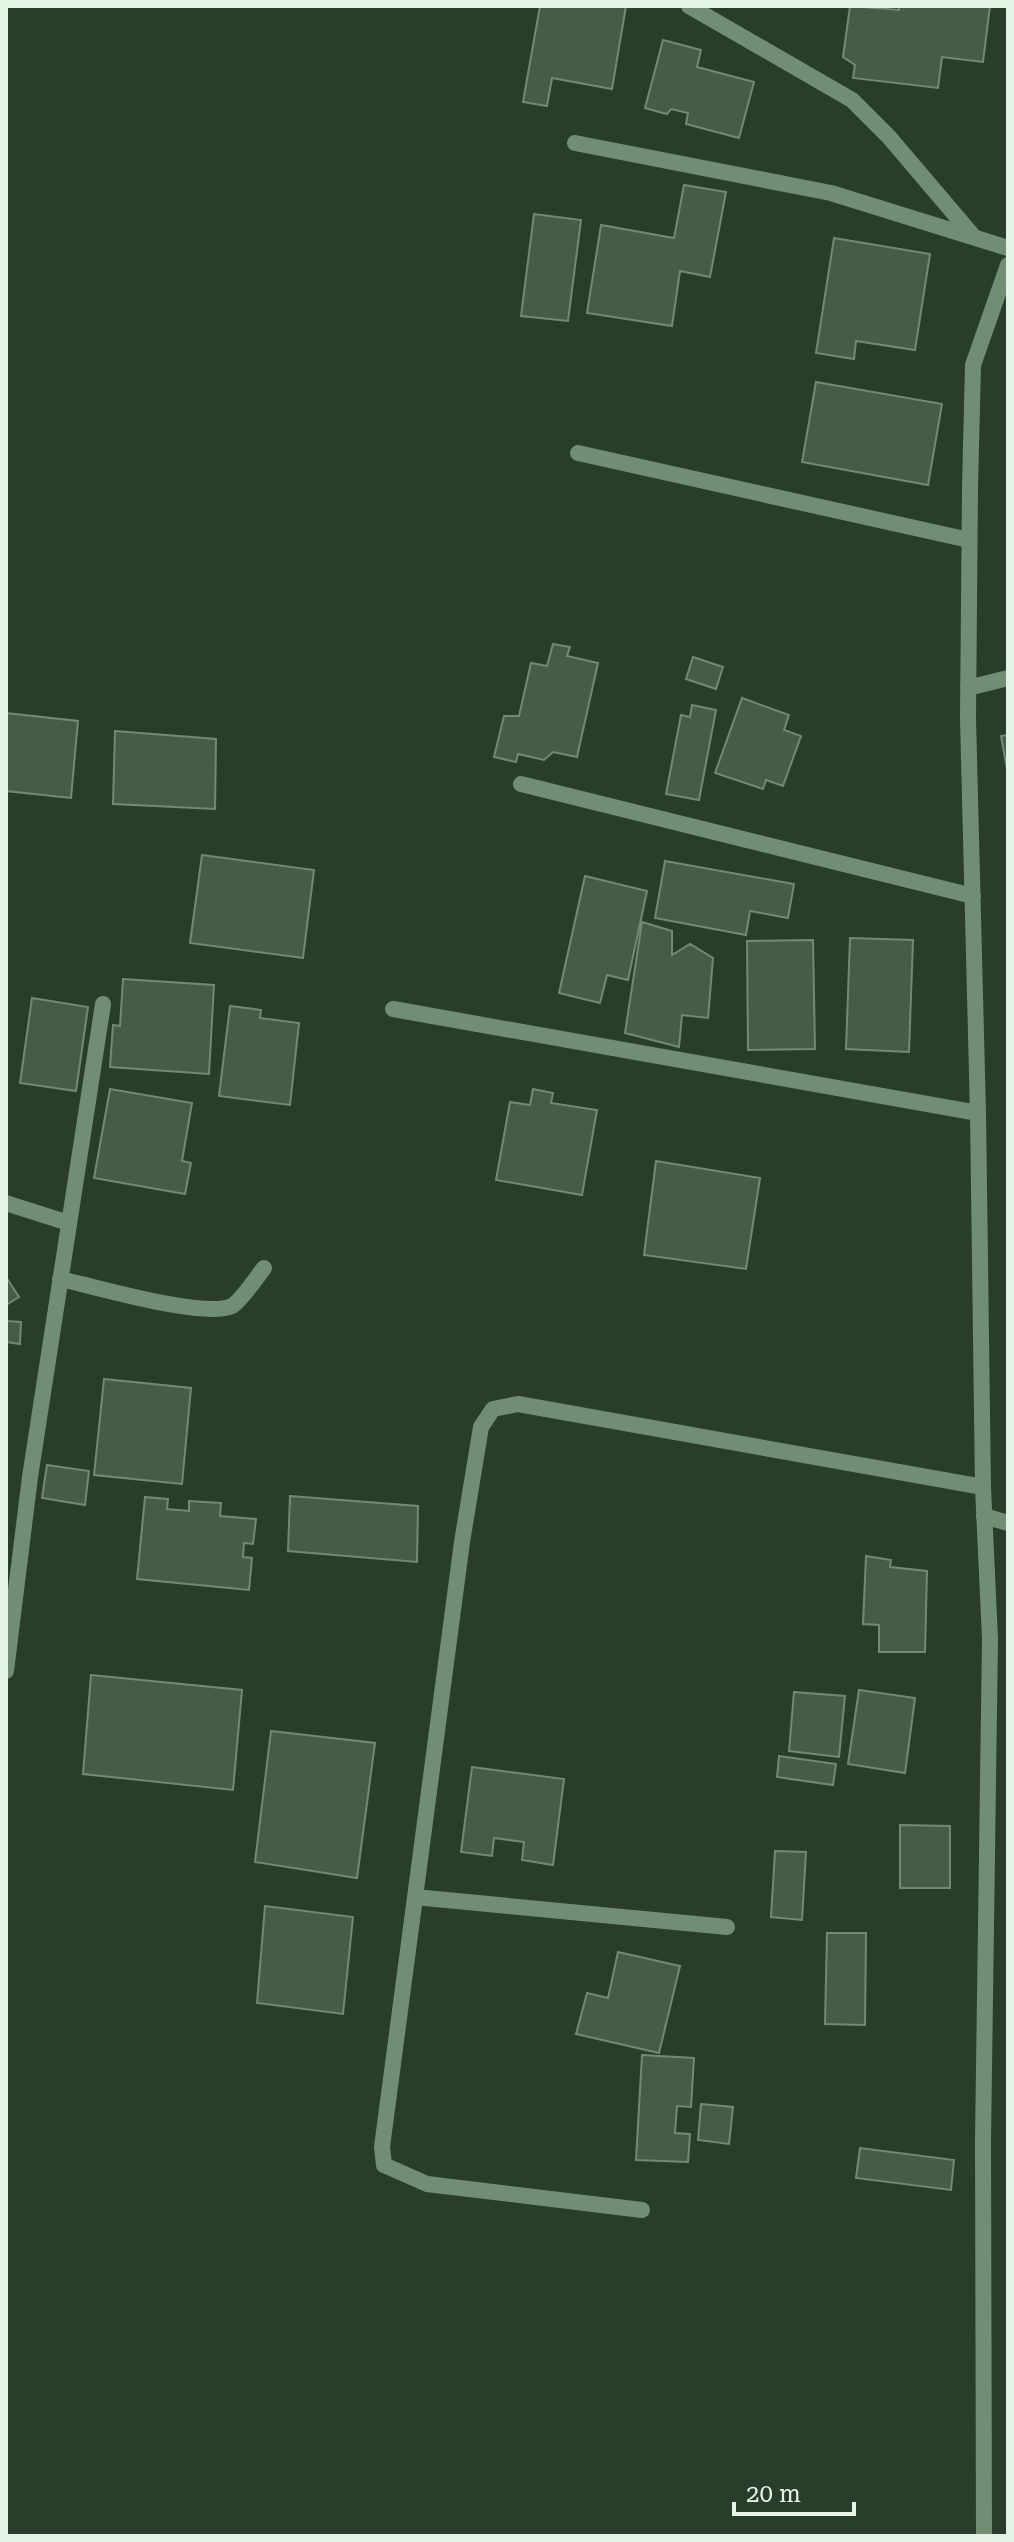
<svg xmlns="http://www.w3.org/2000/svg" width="1014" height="2542" viewBox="0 0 1014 2542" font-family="'Roboto Serif',serif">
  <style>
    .building { fill: #465c48; stroke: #728a74; stroke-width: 2 }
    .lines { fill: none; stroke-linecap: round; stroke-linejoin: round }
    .lane { stroke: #718e74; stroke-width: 16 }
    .street { stroke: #718e74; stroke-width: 16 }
  </style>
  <rect width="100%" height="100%" fill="#283e2b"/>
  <path class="building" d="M 540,6 L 626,6 L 612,89 L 552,78 L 547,106 L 523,102 Z
    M 850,6 L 899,10 L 899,6 L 990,6 L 983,62 L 942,57 L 938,88 L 853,78 L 855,65 L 843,57 Z
    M 663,40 L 701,50 L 697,67 L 754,82 L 739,138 L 686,124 L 688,113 L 671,109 L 667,114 L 645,108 Z
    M 684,185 L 726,192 L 710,277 L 680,271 L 672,326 L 587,313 L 601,225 L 674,238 Z
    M 534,214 L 581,220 L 568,321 L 521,316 Z
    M 834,238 L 930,254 L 915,350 L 856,341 L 854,359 L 816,353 Z
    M 816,382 L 942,404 L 928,485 L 802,462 Z
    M 553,644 L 570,647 L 567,656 L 598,663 L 577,757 L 553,752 L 544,760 L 518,754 L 516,762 L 494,757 L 504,716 L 519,716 L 531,663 L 547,666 Z
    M 693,657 L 723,667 L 716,689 L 686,679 Z
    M 742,698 L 789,715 L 784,730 L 801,736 L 783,786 L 766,780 L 763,789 L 715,773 Z
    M 692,705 L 716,710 L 699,800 L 666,794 L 681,715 L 690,717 Z
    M 6,713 L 78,721 L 71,798 L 6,791 Z
    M 115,731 L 216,739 L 215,809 L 113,804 Z
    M 1008,735 L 1008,774 L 1001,736 Z
    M 202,855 L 314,870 L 303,958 L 190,943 Z
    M 665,861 L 794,884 L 788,918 L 750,911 L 746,935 L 655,918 Z
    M 585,876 L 647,891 L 628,980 L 607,975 L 600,1003 L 559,993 Z
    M 642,922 L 672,931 L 672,955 L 690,944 L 713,958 L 708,1018 L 682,1015 L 679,1047 L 625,1033 Z
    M 850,938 L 913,940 L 909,1052 L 846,1049 Z
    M 813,940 L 815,1049 L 748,1050 L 747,941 Z
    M 123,979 L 214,985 L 209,1074 L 110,1067 L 113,1025 L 120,1026 Z
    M 32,998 L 88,1007 L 76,1091 L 20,1083 Z
    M 230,1006 L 261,1010 L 260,1018 L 299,1023 L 290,1105 L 219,1096 Z
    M 110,1089 L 192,1103 L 182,1161 L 191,1163 L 185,1194 L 94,1178 Z
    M 533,1089 L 553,1093 L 551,1103 L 597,1110 L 582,1195 L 496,1180 L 510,1102 L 530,1105 Z
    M 656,1161 L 760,1178 L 746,1269 L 644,1255 Z
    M 6,1277 L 19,1297 L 6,1305 Z
    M 6,1321 L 21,1322 L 20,1344 L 6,1342 Z
    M 104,1379 L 191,1388 L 182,1484 L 94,1475 Z
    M 47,1465 L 89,1471 L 85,1505 L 42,1498 Z
    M 290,1496 L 418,1506 L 417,1562 L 288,1551 Z
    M 145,1497 L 168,1499 L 167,1509 L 189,1511 L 189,1501 L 221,1503 L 220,1516 L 256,1519 L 253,1544 L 244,1543 L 243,1557 L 252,1558 L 249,1590 L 137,1579 Z
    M 866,1556 L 891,1560 L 890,1567 L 927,1571 L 925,1652 L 879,1652 L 879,1625 L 863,1624 Z
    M 91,1675 L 242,1690 L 233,1790 L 83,1774 Z
    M 859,1690 L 915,1698 L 905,1773 L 848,1764 Z
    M 794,1692 L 845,1696 L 839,1757 L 789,1751 Z
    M 271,1731 L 375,1743 L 357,1878 L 255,1862 Z
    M 779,1756 L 836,1764 L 833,1785 L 777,1777 Z
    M 472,1767 L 564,1779 L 553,1865 L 522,1860 L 524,1842 L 494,1838 L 492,1856 L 461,1852 Z
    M 900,1825 L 950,1826 L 950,1888 L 900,1888 Z
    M 775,1851 L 806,1852 L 802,1920 L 771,1917 Z
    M 265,1906 L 353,1917 L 343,2014 L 257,2003 Z
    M 827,1933 L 866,1933 L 865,2025 L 825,2024 Z
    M 618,1952 L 680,1966 L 659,2053 L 576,2034 L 587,1993 L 608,1998 Z
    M 642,2055 L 694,2058 L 691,2107 L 677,2106 L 675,2133 L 690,2134 L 688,2162 L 636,2160 Z
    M 701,2104 L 733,2107 L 729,2144 L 698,2140 Z
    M 860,2148 L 954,2160 L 951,2190 L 856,2178 Z"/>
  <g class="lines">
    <path class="lane" d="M 984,1516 L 1008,1523"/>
    <path class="street" d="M 689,6 L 852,100 L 889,137 L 974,237
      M 575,143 L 831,193 L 1008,248
      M 578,453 L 969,540
      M 968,688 L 1008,678
      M 521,784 L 973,896
      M 393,1009 L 978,1113
      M 6,1203 L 69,1223
      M 60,1279 C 94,1286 204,1319 232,1306 C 241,1301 257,1277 264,1268
      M 6,1671 L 30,1477 L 103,1004
      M 415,1897 L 727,1927
      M 642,2210 L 427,2184 L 384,2165 L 382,2147 L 462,1542 L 481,1427 L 493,1409 L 518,1404 L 983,1487
      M 984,2536 L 983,2141 L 990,1639 L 983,1487 L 978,1113 L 968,719 L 970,487 L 973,365 L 1008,265"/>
  </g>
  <rect width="1014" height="2542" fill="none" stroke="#e5f3e6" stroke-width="16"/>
  <path d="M734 2502v12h120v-12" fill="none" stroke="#e5f3e6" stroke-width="4"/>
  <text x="746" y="2502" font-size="24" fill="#e5f3e6" stroke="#283e2b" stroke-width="6" paint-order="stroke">20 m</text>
</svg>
